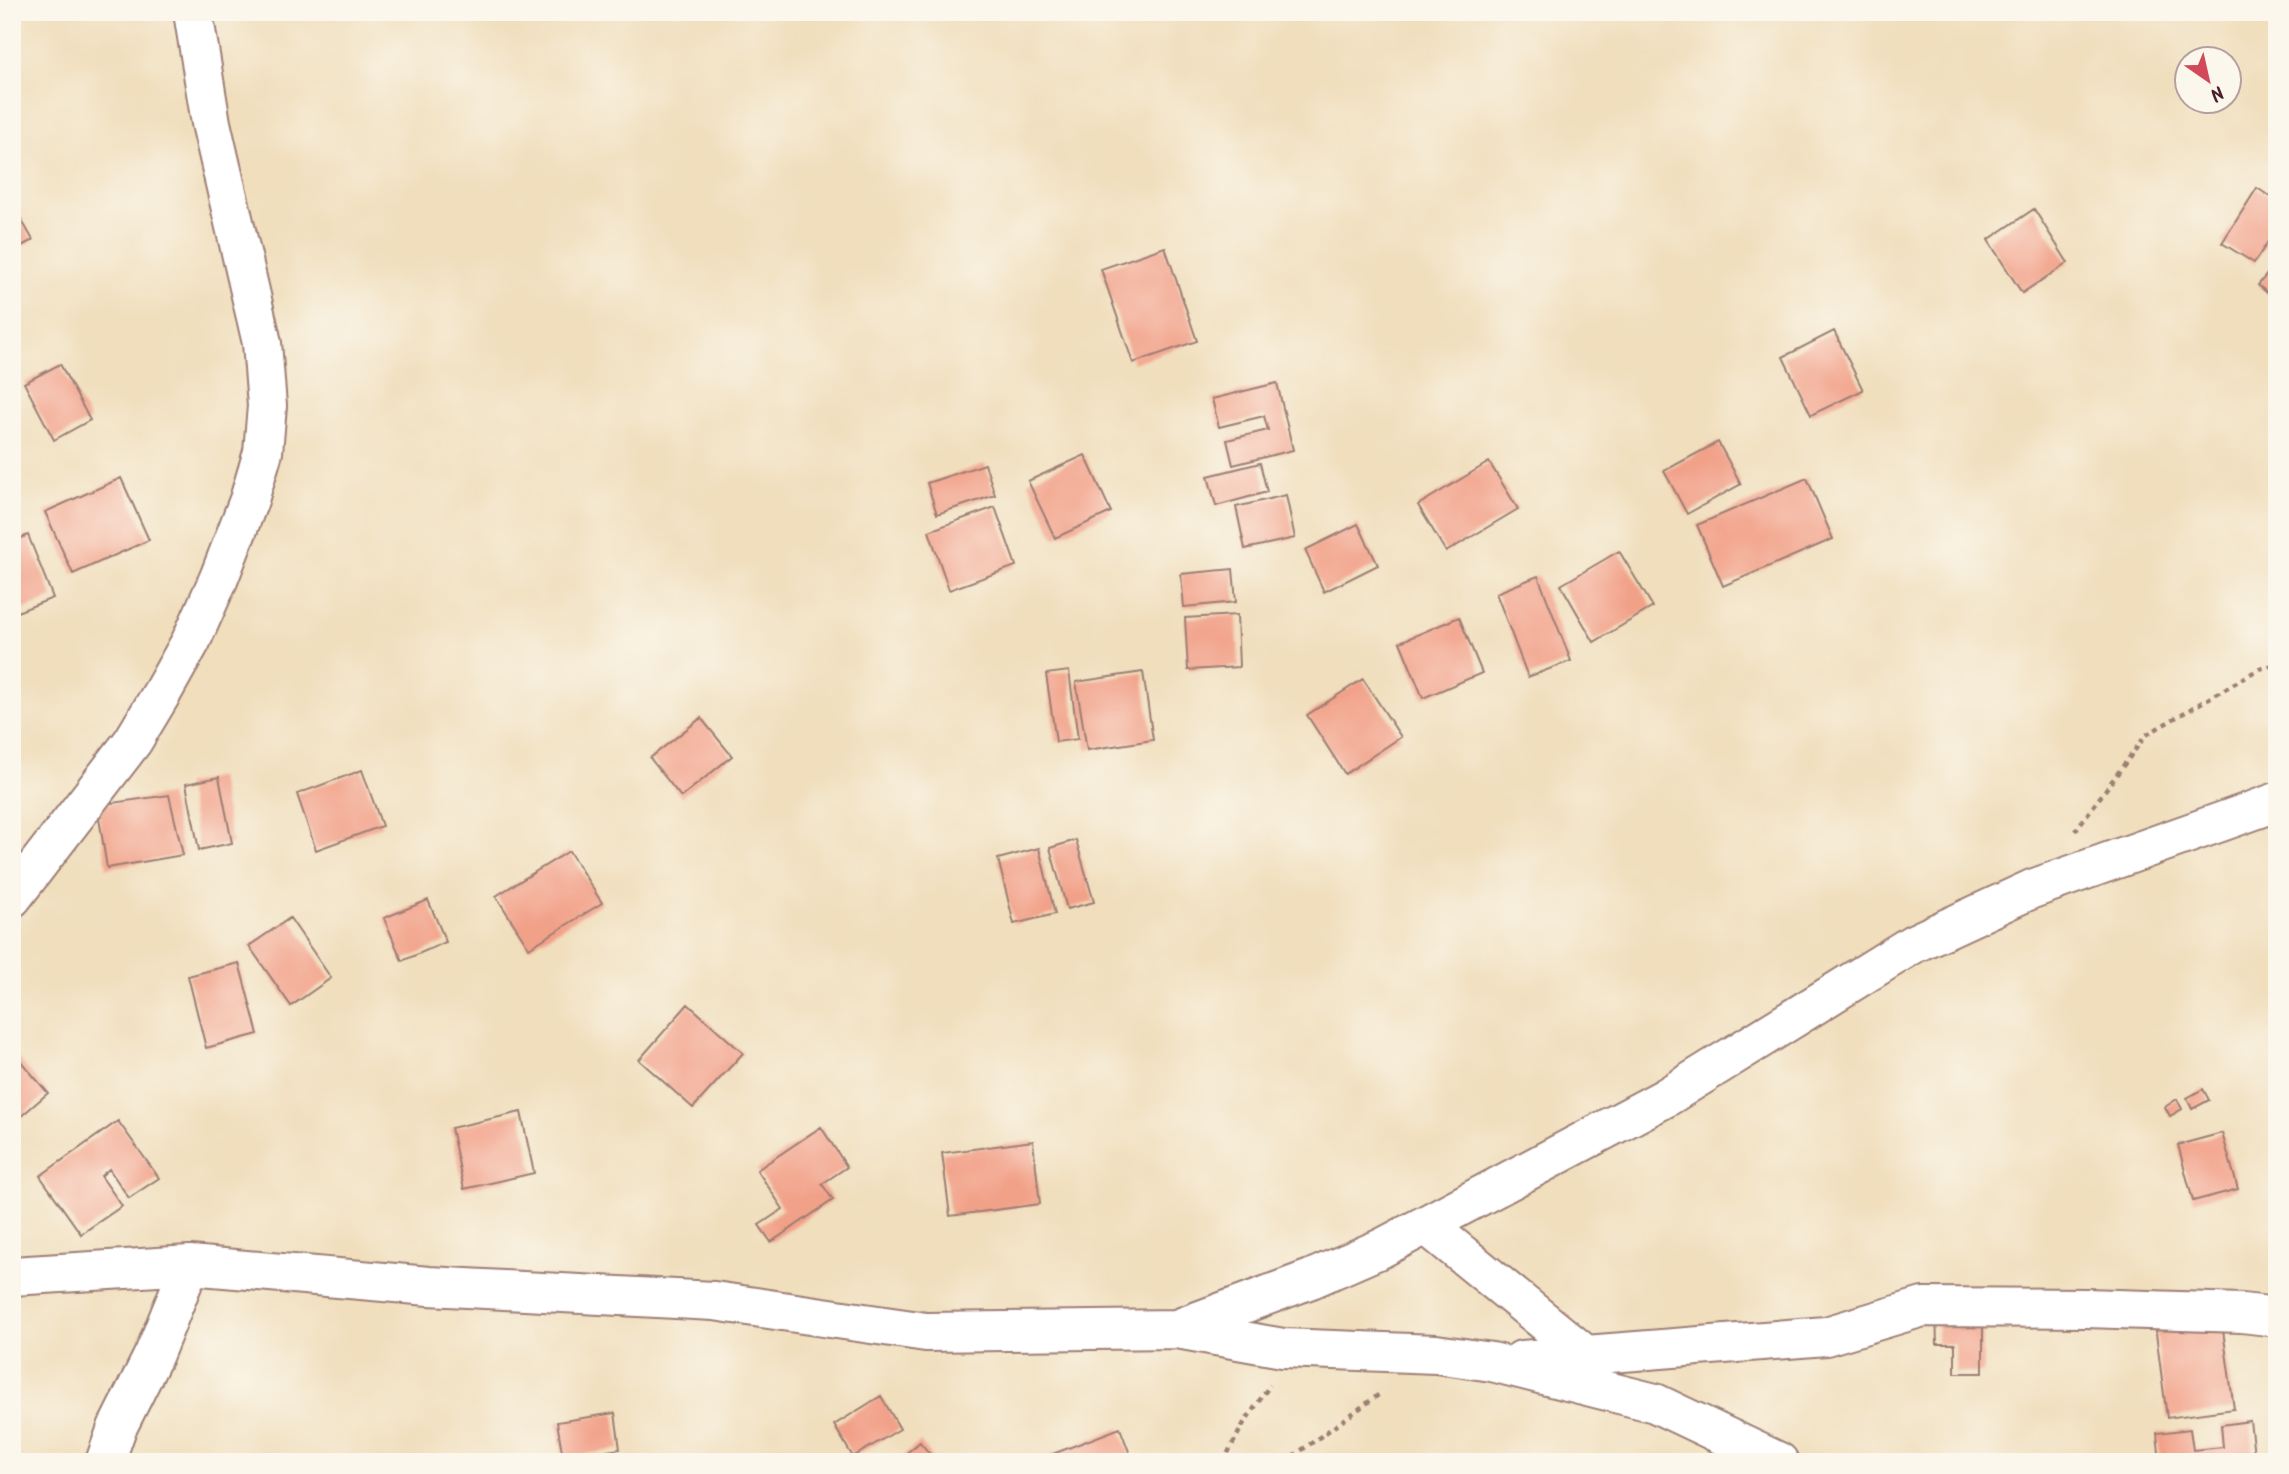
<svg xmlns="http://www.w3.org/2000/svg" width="2289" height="1474" viewBox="0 0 2289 1474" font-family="Kalam,sans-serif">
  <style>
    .building { fill: #f2a189 }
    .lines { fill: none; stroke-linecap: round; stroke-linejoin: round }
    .street-casing { stroke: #9d7e74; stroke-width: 42 }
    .path { stroke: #9d7e74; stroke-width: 4.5; stroke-dasharray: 5 5; stroke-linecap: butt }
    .street { stroke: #fff; stroke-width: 38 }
  </style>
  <rect width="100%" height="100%" fill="#fbf7ec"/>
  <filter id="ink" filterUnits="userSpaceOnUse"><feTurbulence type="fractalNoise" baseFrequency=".0143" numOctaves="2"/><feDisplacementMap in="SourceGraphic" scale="14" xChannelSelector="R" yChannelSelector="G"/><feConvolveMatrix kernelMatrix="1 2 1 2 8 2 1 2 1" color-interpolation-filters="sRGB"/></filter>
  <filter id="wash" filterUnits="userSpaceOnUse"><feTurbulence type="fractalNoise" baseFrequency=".00686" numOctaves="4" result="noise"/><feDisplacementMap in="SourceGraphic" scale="28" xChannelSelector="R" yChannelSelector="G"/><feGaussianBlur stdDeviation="1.57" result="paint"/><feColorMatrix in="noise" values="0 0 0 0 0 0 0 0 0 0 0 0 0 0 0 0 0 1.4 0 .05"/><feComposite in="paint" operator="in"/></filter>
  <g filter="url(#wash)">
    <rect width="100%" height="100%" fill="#f0debc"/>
    <g id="blocks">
      <path class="building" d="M 2257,188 L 2277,201 L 2277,228 L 2254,263 L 2222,243 Z
        M 12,203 L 33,240 L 12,251 Z
        M 2034,209 L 2068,263 L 2022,293 L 1988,240 Z
        M 1165,247 L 1197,341 L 1133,363 L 1101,269 Z
        M 2277,262 L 2277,301 L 2258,285 Z
        M 1834,331 L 1863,390 L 1811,415 L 1783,357 Z
        M 60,364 L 90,420 L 54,440 L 24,383 Z
        M 1277,383 L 1293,450 L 1233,465 L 1227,440 L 1268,430 L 1264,416 L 1219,427 L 1212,399 Z
        M 1718,442 L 1741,484 L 1687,514 L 1664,471 Z
        M 1085,455 L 1111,512 L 1055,538 L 1028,481 Z
        M 1489,462 L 1518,509 L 1446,552 L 1418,505 Z
        M 1260,463 L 1267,492 L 1216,506 L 1208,476 Z
        M 985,464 L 995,495 L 937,514 L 927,483 Z
        M 121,478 L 149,540 L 73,574 L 45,512 Z
        M 1807,478 L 1833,539 L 1723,586 L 1697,525 Z
        M 1286,495 L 1295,538 L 1245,549 L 1236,507 Z
        M 995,507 L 1016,566 L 949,590 L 929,531 Z
        M 1358,524 L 1378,565 L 1324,592 L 1305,550 Z
        M 28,535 L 53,598 L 12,614 L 12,542 Z
        M 1619,551 L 1653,607 L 1594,642 L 1561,585 Z
        M 1233,569 L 1236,602 L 1184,607 L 1181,574 Z
        M 1538,576 L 1571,661 L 1528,677 L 1496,593 Z
        M 1237,615 L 1239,667 L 1188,670 L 1185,618 Z
        M 1459,617 L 1482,673 L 1423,698 L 1400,642 Z
        M 1069,671 L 1078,739 L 1056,742 L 1046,674 Z
        M 1143,672 L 1153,740 L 1087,750 L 1076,682 Z
        M 1363,679 L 1401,737 L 1345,774 L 1307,715 Z
        M 701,718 L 732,756 L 681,797 L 650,758 Z
        M 362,770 L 382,826 L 316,850 L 297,794 Z
        M 219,777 L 232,843 L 199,850 L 186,784 Z
        M 169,795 L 183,855 L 107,868 L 97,805 Z
        M 1076,840 L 1094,902 L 1067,909 L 1050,848 Z
        M 1039,848 L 1055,914 L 1014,924 L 998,859 Z
        M 569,851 L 602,903 L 529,948 L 496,896 Z
        M 428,900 L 446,942 L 402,961 L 384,918 Z
        M 290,918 L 331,978 L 291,1006 L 249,946 Z
        M 239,963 L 258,1034 L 206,1048 L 188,976 Z
        M 688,1004 L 743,1053 L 693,1108 L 639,1060 Z
        M 12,1051 L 48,1093 L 12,1124 Z
        M 2203,1089 L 2209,1100 L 2192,1109 L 2187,1098 Z
        M 2177,1099 L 2182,1109 L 2170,1116 L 2165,1107 Z
        M 521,1112 L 534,1173 L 464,1189 L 451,1128 Z
        M 118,1121 L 159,1178 L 129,1198 L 109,1169 L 101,1176 L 122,1206 L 81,1234 L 40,1176 Z
        M 821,1127 L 847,1167 L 822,1184 L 833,1200 L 771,1242 L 759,1225 L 783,1209 L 757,1170 Z
        M 2222,1133 L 2238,1189 L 2193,1201 L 2178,1145 Z
        M 1033,1141 L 1040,1204 L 950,1216 L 942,1153 Z
        M 1936,1314 L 1983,1314 L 1983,1373 L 1955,1373 L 1955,1344 L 1937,1344 Z
        M 2221,1316 L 2234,1409 L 2167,1418 L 2155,1326 Z
        M 881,1396 L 900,1429 L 853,1457 L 834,1425 Z
        M 615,1413 L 620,1449 L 563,1458 L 557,1422 Z
        M 2250,1421 L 2255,1462 L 2160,1462 L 2157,1433 L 2190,1429 L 2193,1450 L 2223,1447 L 2221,1425 Z
        M 1120,1428 L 1133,1462 L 1052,1462 L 1050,1455 Z
        M 920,1442 L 936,1462 L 896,1462 Z"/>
    </g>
  </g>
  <g filter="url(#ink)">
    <use href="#blocks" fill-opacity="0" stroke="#9d7e74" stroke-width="2"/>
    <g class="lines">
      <defs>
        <path id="street" d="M 12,898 L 133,741 L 163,691 L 191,641 L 219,578 L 249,500 L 263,452 L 267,406 L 262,343 L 211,123 L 193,12
          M 1426,1225 L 1593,1361
          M 12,1276 L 190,1265 L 429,1286 L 714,1301 L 926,1332 L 1177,1329 L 1283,1348 L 1436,1354 L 1492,1362 L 1655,1403 L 1779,1462
          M 1179,1328 L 1311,1279 L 1382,1248 L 1665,1098 L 1913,944 L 2032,889 L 2277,802
          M 1522,1360 L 1826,1336 L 1923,1307 L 2086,1308 L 2242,1313 L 2277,1317
          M 105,1462 L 117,1428 L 154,1354 L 190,1265"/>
      </defs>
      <use href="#street" class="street-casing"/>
      <path class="path" d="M 2075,831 L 2146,735 L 2259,669 L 2277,664
        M 1223,1462 L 1244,1423 L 1270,1385
        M 1285,1462 L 1381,1393"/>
      <use href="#street" class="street"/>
    </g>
  </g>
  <rect width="2289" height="1474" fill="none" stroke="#fbf7ec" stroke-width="42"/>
  <g transform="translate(2208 80) rotate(146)"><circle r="33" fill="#fbf7ec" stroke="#b4a19f" stroke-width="2"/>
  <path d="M0-5L12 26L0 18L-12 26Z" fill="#d1495b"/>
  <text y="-10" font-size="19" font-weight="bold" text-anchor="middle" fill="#4a1f2b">N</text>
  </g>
</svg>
